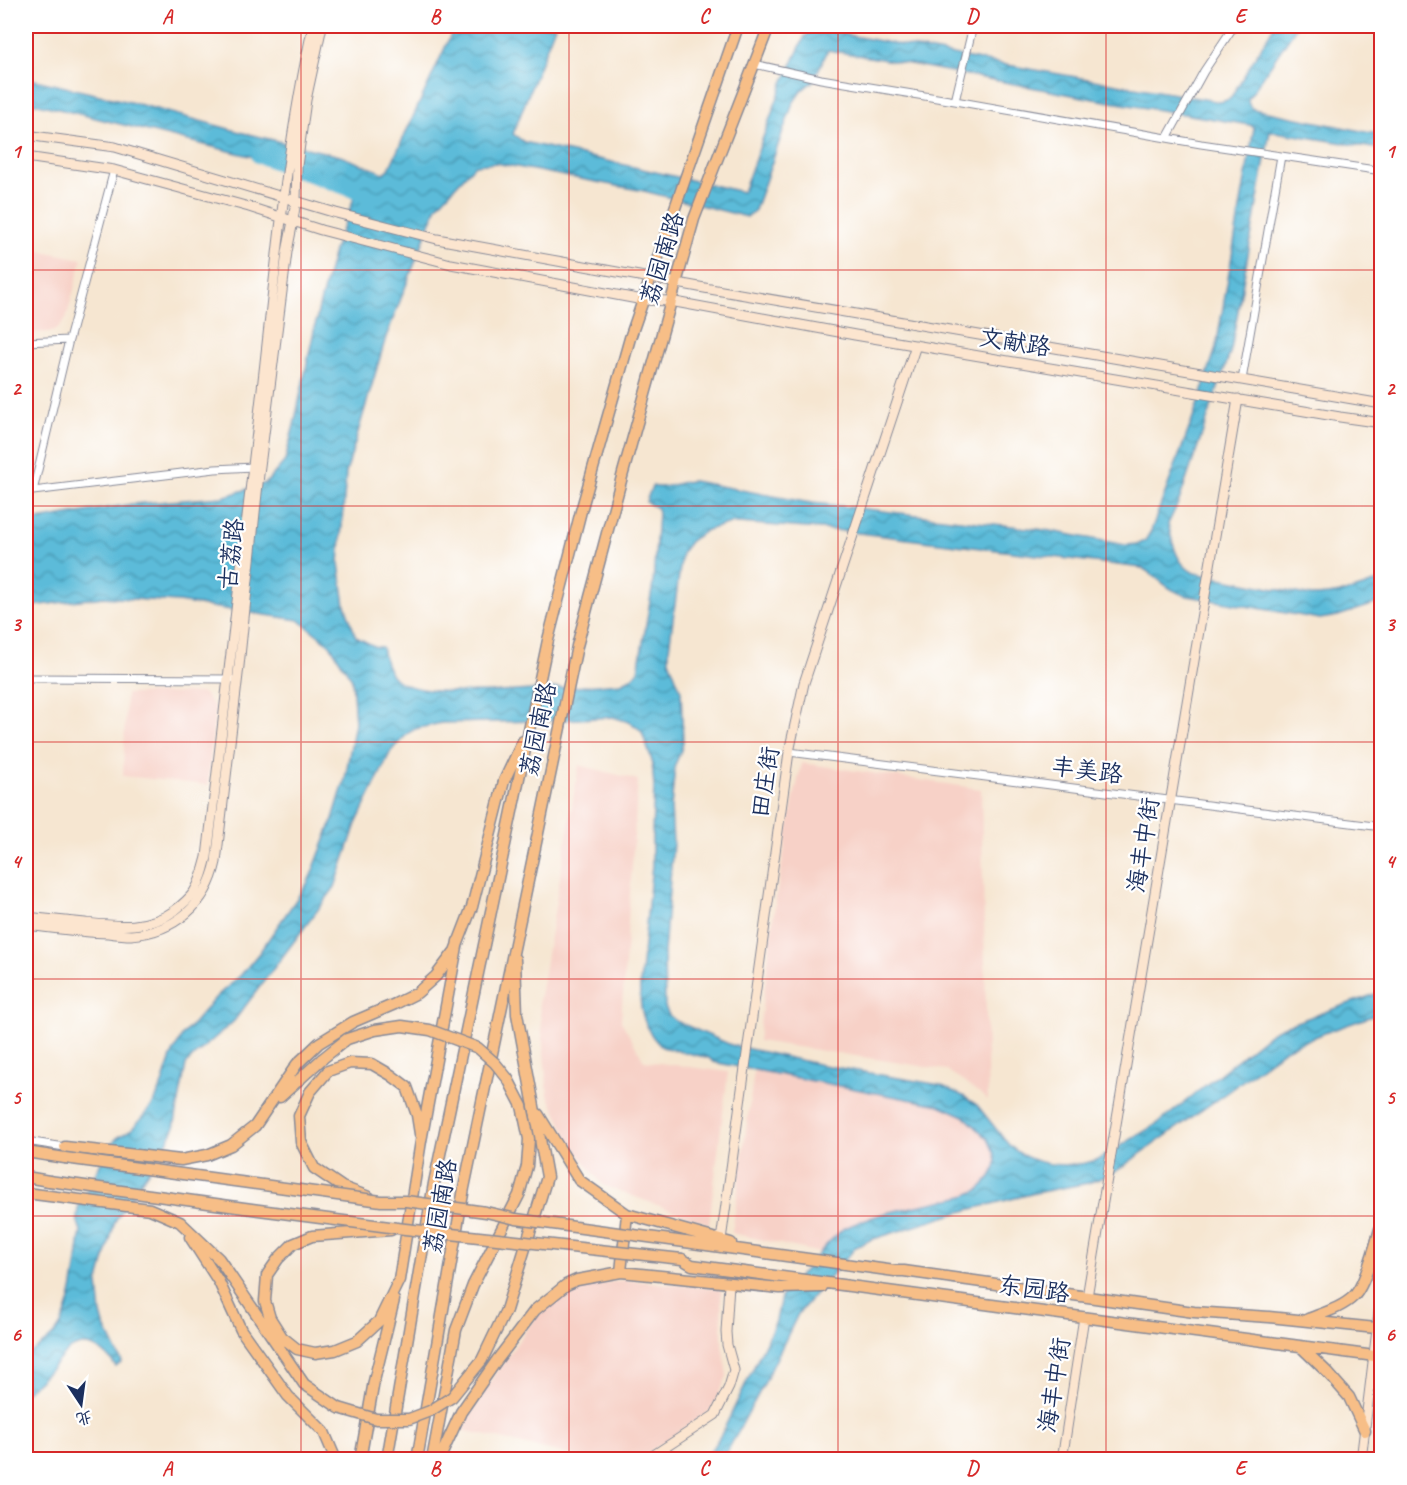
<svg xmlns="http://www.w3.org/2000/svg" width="1407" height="1485" viewBox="0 0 1407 1485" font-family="Caveat,'LXGW WenKai TC',sans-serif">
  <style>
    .built { fill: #f7d1c7 }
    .water { fill: url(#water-waves); stroke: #3b759c; stroke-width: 1.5; fill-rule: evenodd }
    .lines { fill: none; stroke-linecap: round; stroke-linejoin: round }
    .river { stroke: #5bbbd9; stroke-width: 15 }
    .street-casing { stroke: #888a98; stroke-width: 9 }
    .secondary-casing { stroke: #888a98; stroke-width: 11 }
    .primary-casing { stroke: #888a98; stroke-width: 13 }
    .street { stroke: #fff; stroke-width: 7 }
    .secondary { stroke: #fce5cf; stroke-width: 9 }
    .primary { stroke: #f7be87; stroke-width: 10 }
    .primary-bridge-casing { stroke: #888a98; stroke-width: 13; stroke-linecap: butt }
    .primary-bridge { stroke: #f7be87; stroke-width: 10 }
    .grid { fill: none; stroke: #d62828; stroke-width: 1.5; stroke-opacity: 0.55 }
    .labels { text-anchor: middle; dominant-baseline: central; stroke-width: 4.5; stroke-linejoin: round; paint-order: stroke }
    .street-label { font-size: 24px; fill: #1b2f5e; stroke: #fff }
    .neatline { fill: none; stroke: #d62828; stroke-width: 2 }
    .grid-label { font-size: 20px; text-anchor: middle; font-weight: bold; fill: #d62828 }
  </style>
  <defs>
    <pattern id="water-waves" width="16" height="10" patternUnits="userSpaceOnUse" patternTransform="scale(1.5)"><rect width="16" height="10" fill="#5bbbd9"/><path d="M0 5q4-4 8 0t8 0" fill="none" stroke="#4a98b3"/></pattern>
  </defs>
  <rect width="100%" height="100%" fill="#fff"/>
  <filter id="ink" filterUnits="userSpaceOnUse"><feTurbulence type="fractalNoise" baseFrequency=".0167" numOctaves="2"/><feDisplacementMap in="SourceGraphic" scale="12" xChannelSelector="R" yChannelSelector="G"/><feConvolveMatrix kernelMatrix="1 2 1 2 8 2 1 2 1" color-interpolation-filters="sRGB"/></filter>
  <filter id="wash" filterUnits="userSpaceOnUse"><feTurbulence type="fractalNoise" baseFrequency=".008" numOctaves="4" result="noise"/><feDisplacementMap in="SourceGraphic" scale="24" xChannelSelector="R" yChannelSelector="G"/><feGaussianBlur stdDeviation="1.35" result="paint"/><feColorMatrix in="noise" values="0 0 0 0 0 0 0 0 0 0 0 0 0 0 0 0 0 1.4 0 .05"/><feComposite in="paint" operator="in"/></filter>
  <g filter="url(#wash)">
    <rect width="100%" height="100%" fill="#f6e6d1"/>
    <path class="built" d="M 26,248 L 82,259 L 66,319 L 58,329 L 48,332 L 26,333 Z
      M 203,693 L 215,708 L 208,785 L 123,776 L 126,694 Z
      M 802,763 L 981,789 L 988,1100 L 947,1070 L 758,1041 L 776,897 L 794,797 Z
      M 579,765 L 638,780 L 621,1021 L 644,1061 L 728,1072 L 709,1224 L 603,1185 L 572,1145 L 548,1095 L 539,1002 Z
      M 756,1057 L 974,1110 L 1002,1172 L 991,1191 L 825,1254 L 732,1233 Z
      M 625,1280 L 721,1289 L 722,1344 L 727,1376 L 711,1410 L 638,1459 L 589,1459 L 462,1430 L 494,1376 L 536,1316 L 567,1289 Z"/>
    <path class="water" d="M 455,26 L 555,26 L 513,134 L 524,142 L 743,192 L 783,83 L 805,36 L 812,32 L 822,30 L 1001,64 L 1221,102 L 1230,99 L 1274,26 L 1297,26 L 1248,99 C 1248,104 1249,106 1253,109 L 1371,133 L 1381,133 L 1381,149 L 1270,131 L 1231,350 L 1179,501 L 1168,524 C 1173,543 1175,563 1194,573 L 1311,596 C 1337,596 1358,590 1381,580 L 1381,602 L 1338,616 L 1320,619 L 1188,596 C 1167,591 1160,578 1142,568 L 835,530 L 739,523 L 731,523 L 707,530 L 692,539 L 682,552 L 669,649 L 669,660 L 681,691 L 683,742 L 681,750 L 675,765 L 671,808 L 673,843 L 664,952 L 665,1007 L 669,1015 L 676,1021 L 731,1045 L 822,1065 L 940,1085 L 963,1096 L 977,1105 L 1008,1144 C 1030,1166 1070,1170 1099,1159 L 1160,1122 L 1272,1032 L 1288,1025 L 1381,992 L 1381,1013 L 1327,1032 L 1285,1049 L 1233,1088 L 1112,1174 L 1088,1183 L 1035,1193 L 960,1212 L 870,1240 L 856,1247 L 798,1314 L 764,1384 L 723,1459 L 705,1459 L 721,1435 L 776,1321 L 781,1297 L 829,1242 L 843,1229 L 859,1222 L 885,1213 L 964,1196 L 979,1190 L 990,1178 L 994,1171 L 996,1163 L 995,1155 L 988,1139 L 964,1116 L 939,1105 L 713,1062 L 709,1058 L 662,1047 C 644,1031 639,1007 640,984 L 652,865 L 652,834 L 654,787 L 652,761 L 642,732 L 636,726 L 629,722 L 613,717 L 542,721 L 441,723 L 415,729 L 408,733 L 391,751 L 387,759 L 356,824 L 335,887 L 234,1021 L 194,1056 L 186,1064 L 174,1128 L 166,1144 L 115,1221 L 98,1284 L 101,1314 L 104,1325 L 122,1362 L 116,1367 C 105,1350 86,1337 68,1351 C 61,1356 57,1363 51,1369 C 43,1377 34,1385 26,1392 L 26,1356 C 35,1349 48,1342 56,1332 C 74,1309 76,1260 81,1231 L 77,1219 L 78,1208 L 109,1147 L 117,1138 L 132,1129 L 152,1106 L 160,1090 L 171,1057 L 182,1036 L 217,996 L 240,976 L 259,953 L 307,884 L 312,873 L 333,819 L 345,779 L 355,723 L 352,679 L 330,645 L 299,620 L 178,602 L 103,597 L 26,607 L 26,522 L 132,504 L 223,497 L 266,483 L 285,461 L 294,425 L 319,307 L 335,247 L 356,193 L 339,178 L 26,101 L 26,78 L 138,104 L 244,133 L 340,156 L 384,173 L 389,169 ZM 828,50 L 910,64 L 1093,99 L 1250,125 L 1254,128 L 1216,348 L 1193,418 L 1151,531 L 1145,541 L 1139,544 L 1125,545 L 1045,530 L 805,502 L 693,481 C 678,481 666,490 652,486 L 646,502 L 657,508 L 658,513 L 653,584 L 638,671 L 633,677 L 621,683 C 579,686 425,704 397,680 C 387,672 384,659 382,647 L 376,647 L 356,637 L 345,605 L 339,563 L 346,473 L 386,337 L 437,206 L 475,165 L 496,163 L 644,191 L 747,217 L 755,210 L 793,103 L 801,91 L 813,81 Z"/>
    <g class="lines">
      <path class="river" d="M 259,156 L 374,198"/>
    </g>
  </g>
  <g filter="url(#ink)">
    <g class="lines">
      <defs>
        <path id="street" d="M 754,64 L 821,79 L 955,101 L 973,26
          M 955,101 L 1201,144 L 1382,171
          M 1167,138 L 1204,71 L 1234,26
          M 26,342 L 69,340 L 114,170
          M 1242,380 L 1281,156
          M 33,491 L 215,469 L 253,467
          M 26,492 L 33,491 L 69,340
          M 26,678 L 231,679
          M 789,752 L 1382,827
          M 26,1141 L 65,1147"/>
        <path id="secondary" d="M 26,135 L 115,147 L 336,213 L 437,239 L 710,289 L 1382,404
          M 26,157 L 114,170 L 249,207 L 321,230 L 451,264 L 643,300 L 670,301 L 855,335 L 1340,417 L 1382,423
          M 26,917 C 45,919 65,921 85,923 C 116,926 148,930 174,911 C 182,905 189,899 194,892 C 201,881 204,869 207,857 C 225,701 244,545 262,389 C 276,267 286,145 313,26
          M 26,925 C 53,928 81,932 108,933 C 116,934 124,935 131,935 C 175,932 207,904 216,862 L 239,666 L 259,474 L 287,252 L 293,221 L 296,200 L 297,166 L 306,100 L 322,26
          M 721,1240 L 789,752 L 804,683 L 916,345
          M 1087,1297 L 1238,399
          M 646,1460 L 715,1415 L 729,1387 L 734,1370 L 727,1345 L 726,1332 L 729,1284
          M 1062,1460 L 1084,1317
          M 1361,1460 L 1382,1289
          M 1379,1460 L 1382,1447"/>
        <path id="primary" d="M 280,1097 L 322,1059
          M 538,1114 L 579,1180 L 627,1214 L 731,1243
          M 65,1147 L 181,1160 L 207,1155 L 231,1145 L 255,1126 L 297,1064 L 319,1043 L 353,1022 L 395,1004 L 417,993 L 436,976 L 455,951 L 472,907 L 504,781 L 523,741
          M 26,1152 L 65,1158
          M 26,1177 L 49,1181
          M 26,1193 L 150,1209 L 180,1222 L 219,1259 L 304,1384 L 339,1408
          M 369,1197 L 342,1187 L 314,1168 L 301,1142 L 299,1116 L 310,1092 L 328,1071 L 350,1063 L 372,1064 L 391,1075 L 407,1087 L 417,1115 L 420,1134
          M 391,1230 L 312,1236 L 293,1244 L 278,1259 L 267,1275 L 265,1301 L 270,1318 L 282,1337 L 297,1349 L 315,1353 L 335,1350 L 357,1341 L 379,1321 L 399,1280 L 421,1141 L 458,941
          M 190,1237 L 219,1282 L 241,1330 L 288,1396 L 324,1432 L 336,1460
          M 685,1242 L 895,1271 L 904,1271 L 1194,1312 L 1269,1317 L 1376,1328 L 1382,1332
          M 682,1259 L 692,1265 L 1382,1357
          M 621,1272 L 627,1214
          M 506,1310 L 547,1177 L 517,1014 L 515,959
          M 1308,1319 C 1323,1313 1342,1308 1354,1296 C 1366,1284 1377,1239 1382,1222
          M 1300,1346 L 1328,1373 L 1349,1397 L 1365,1431
          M 360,1460 L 374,1381 L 394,1300
          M 387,1460 L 434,1183 L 548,640 L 581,511 L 630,338 L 738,26
          M 417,1460 L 464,1188 L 577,646 L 623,473 L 694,219 L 769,26
          M 432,1460 L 456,1330 L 473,1285 L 519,1195
          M 439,1460 L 461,1412 L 497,1360 L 535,1310 L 566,1285 L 577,1280 L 621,1272 L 780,1288 L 822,1287"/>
      </defs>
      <use href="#street" class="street-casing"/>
      <use href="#secondary" class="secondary-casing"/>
      <use href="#primary" class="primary-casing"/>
      <use href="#street" class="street"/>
      <use href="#secondary" class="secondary"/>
      <use href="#primary" class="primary"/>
      <defs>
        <path id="primary-bridge" d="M 322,1059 L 347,1039 L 375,1030 L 402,1026 L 430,1030 L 478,1048 L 495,1063 L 508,1079 L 522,1106 L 529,1139 L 527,1166 L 519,1195
          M 65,1158 L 381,1201 L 406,1201 L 486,1212 L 516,1219 L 685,1242
          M 49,1181 L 259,1210 L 405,1229 L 682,1259
          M 339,1408 L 376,1419 L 409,1419 L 430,1411 L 452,1397 L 482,1360 L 506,1310"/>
      </defs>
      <use href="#primary-bridge" class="primary-bridge-casing"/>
      <use href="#primary-bridge" class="primary-bridge"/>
    </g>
  </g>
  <path class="grid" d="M 301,26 L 301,1460M 569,26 L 569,1460M 838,26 L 838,1460M 1106,26 L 1106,1460M 26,270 L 1382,270M 26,506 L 1382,506M 26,742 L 1382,742M 26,979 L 1382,979M 26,1216 L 1382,1216"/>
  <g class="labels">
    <g class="street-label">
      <text transform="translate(662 258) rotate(-73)">荔园南路</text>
      <text transform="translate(1015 342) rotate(9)">文献路</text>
      <text transform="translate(231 554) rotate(-84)">古荔路</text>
      <text transform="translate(538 729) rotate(-78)">荔园南路</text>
      <text transform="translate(1087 770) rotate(7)">丰美路</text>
      <text transform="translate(765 782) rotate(-81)">田庄街</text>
      <text transform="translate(1143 845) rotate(-81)">海丰中街</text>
      <text transform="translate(440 1206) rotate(-80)">荔园南路</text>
      <text transform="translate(1034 1289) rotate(8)">东园路</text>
      <text transform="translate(1054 1385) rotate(-81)">海丰中街</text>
    </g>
  </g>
  <rect width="1407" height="1485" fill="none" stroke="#fff" stroke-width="66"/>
  <g transform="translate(81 1404) rotate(167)" stroke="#ffffff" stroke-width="4.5" paint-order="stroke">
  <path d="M0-4.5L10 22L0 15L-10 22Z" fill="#1b2f5e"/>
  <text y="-9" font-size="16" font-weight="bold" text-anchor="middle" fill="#1b2f5e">北</text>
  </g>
  <rect x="33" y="33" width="1341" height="1419" class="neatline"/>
  <g class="grid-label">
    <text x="167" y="23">A</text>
    <text x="435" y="23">B</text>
    <text x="704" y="23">C</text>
    <text x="972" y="23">D</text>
    <text x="1240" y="23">E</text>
    <text x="16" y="158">1</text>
    <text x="1390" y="158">1</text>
    <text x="16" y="395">2</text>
    <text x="1390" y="395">2</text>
    <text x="16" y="631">3</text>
    <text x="1390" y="631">3</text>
    <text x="16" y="868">4</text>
    <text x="1390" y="868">4</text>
    <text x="16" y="1104">5</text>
    <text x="1390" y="1104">5</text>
    <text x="16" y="1341">6</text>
    <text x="1390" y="1341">6</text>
    <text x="167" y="1475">A</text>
    <text x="435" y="1475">B</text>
    <text x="704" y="1475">C</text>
    <text x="972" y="1475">D</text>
    <text x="1240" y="1475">E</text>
  </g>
</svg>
